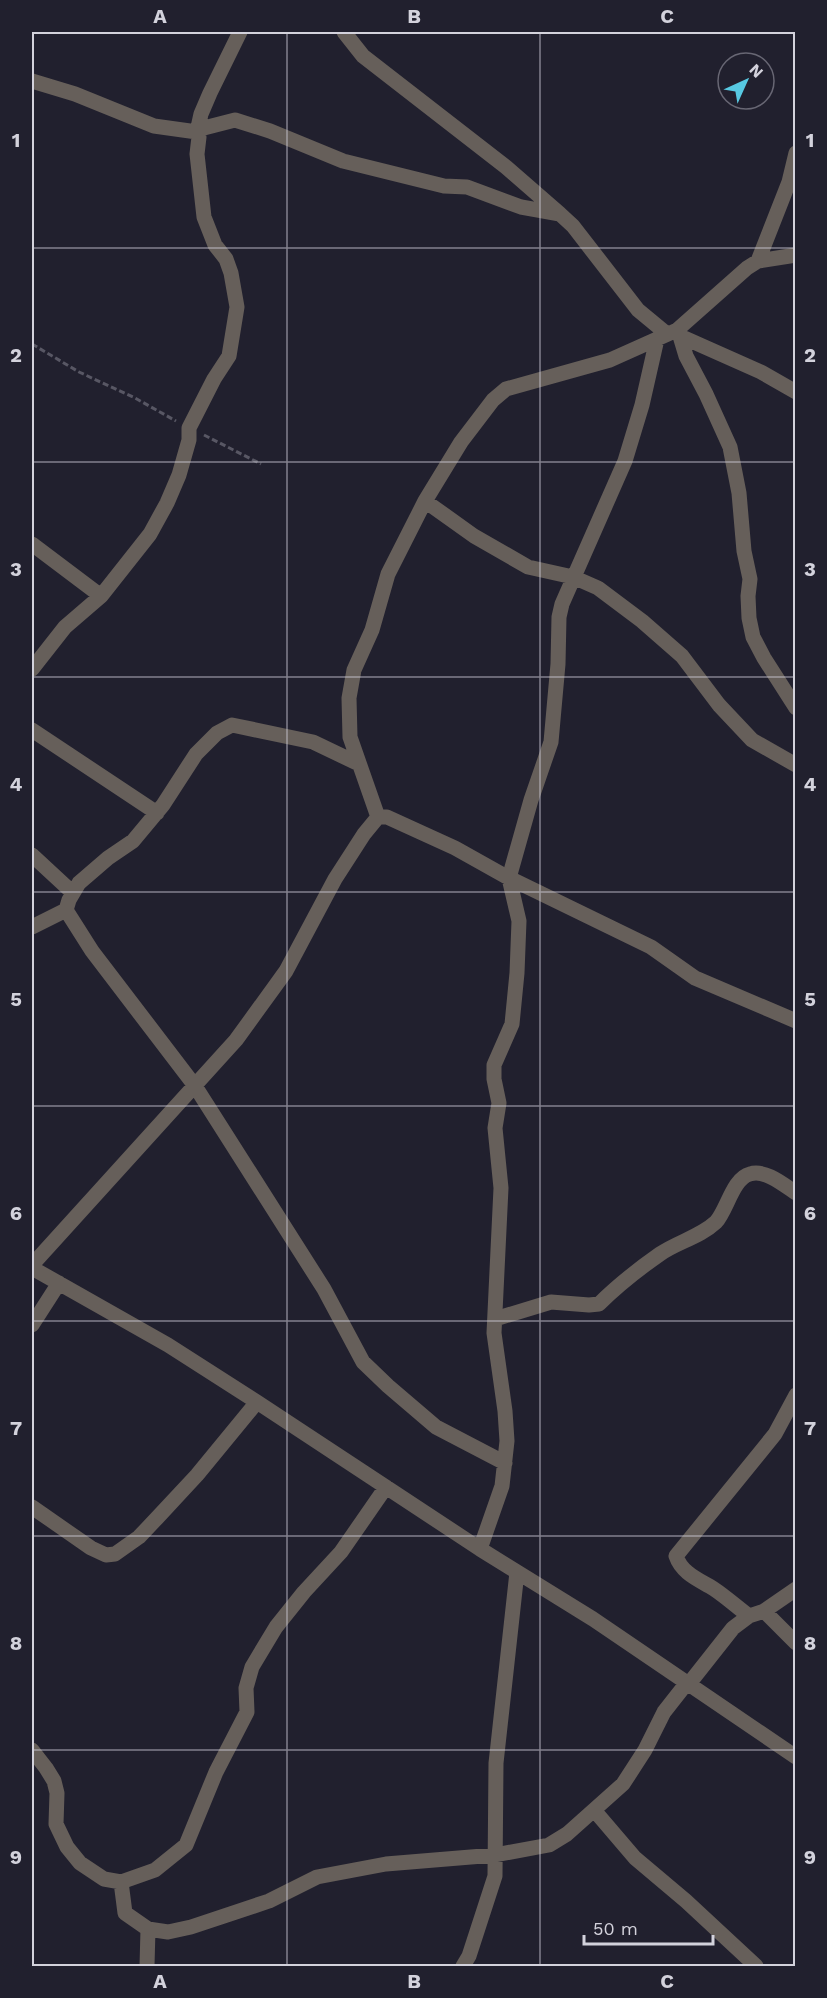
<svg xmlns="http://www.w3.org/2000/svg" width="827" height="1998" viewBox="0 0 827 1998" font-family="'Work Sans',sans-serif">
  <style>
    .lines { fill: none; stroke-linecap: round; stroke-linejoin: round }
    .path { stroke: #585764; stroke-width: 3; stroke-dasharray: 6 3; stroke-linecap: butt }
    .minor { stroke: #665f5a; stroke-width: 15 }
    .grid { fill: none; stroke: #d3d2dc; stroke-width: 1.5; stroke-opacity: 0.55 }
    .neatline { fill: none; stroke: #d3d2dc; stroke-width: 2 }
    .grid-label { font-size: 20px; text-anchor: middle; font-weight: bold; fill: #d3d2dc }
  </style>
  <rect width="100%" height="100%" fill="#21202e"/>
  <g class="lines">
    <path class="path" d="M 32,344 L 79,372 L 135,398 L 176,421
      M 204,435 L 261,464"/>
    <path class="minor" d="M 344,32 L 363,56 L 506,167 L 560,214 L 573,226 L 638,310 L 667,334
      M 32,81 L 75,94 L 154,126 L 197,132 L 200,129 L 235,120 L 270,131 L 343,161 L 444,186 L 467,187 L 521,207 L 560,214
      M 758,261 L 789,182 L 796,153
      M 677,330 L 680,336 L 761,372 L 796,392
      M 680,336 L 686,356 L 706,394 L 730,447 L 739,493 L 744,551 L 750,579 L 748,596 L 749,618 L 753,637 L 764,658 L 796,708
      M 425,501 L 474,536 L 528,567 L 573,577 L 598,588 L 642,621 L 682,656 L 719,705 L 752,740 L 796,765
      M 32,544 L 101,596
      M 32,669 L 65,627 L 101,596 L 150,534 L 167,503 L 179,475 L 189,440 L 189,428 L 214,379 L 229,356 L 237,307 L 231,273 L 226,259 L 215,245 L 204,217 L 197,154 L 199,137 L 197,132 L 201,114 L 210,93 L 240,32
      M 32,730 L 157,813
      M 378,817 L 350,737 L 349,698 L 354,670 L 372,630 L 388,574 L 425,501 L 461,442 L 493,400 L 506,389 L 610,360 L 677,330 L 747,268 L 758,261 L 796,255
      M 32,855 L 73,893
      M 66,910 L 92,951 L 195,1086 L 324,1289 L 363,1362 L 388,1386 L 436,1427 L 505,1463
      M 32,927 L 66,910 L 69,900 L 79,883 L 108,858 L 133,841 L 163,805 L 196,754 L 217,733 L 232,725 L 313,742 L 359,764
      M 32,1265 L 236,1040 L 286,971 L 335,879 L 364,834 L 378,817 L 387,817 L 455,848 L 505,876 L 651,947 L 695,978 L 796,1021
      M 32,1268 L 168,1345 L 257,1402 L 480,1549 L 593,1619 L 796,1757
      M 495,1319 L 551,1302 L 589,1305 L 599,1304 C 616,1287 640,1268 660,1254 C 677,1242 700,1237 716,1222 C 727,1210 733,1178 750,1174 C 765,1169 784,1185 796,1193
      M 32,1325 L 59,1283
      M 32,1507 L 91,1548 L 106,1555 L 115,1554 L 139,1537 L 157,1518 L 197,1475 L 257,1402
      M 480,1549 L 502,1486 L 507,1441 L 505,1411 L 494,1333 L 501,1188 L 495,1128 L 499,1103 L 494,1079 L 494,1065 L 512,1024 L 517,973 L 519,921 L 509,878 L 531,800 L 551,742 L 558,664 L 559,617 L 562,604 L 625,461 L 642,405 L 657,339
      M 764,1611 L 796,1643
      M 749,1616 C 737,1607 726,1597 714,1589 C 700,1580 682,1574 676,1556 L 775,1434 L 796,1395
      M 688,1685 L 733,1628 L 749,1616 L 764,1611 L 796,1589
      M 32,1750 L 46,1768 L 54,1781 L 57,1793 L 56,1824 L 67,1847 L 80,1863 L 104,1879 L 121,1882 L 155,1870 L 186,1845 L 216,1772 L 247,1712 L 246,1688 L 252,1667 L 276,1627 L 304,1592 L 341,1552 L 386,1487
      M 594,1810 L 635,1858 L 686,1901 L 756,1966
      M 121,1882 L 125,1913 L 148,1929 L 168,1932 L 191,1927 L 269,1901 L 317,1877 L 386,1864 L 495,1855 L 549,1845 L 567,1834 L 623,1784 L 645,1750 L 664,1712 L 686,1684
      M 147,1966 L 148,1929
      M 463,1966 L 469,1956 L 495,1876 L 496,1763 L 517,1572"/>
  </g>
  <path class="grid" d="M 287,32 L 287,1966M 540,32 L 540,1966M 32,248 L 796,248M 32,462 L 796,462M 32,677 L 796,677M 32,892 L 796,892M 32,1106 L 796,1106M 32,1321 L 796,1321M 32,1536 L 796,1536M 32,1750 L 796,1750"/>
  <rect width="827" height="1998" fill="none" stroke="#21202e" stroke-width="66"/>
  <g transform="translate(746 81) rotate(45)"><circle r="28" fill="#21202e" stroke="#686774" stroke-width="1.5"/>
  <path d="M0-4.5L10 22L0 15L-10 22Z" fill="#57c9e2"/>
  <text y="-9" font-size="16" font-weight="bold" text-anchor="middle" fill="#d3d2dc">N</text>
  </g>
  <path d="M584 1935v9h129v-9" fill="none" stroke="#d3d2dc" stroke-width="3"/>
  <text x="593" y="1935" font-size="18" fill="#d3d2dc" stroke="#21202e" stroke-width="4.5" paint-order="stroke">50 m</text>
  <rect x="33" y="33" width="761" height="1932" class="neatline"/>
  <g class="grid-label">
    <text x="160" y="23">A</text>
    <text x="414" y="23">B</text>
    <text x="667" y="23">C</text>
    <text x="16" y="147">1</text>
    <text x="810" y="147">1</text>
    <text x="16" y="362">2</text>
    <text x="810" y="362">2</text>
    <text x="16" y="576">3</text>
    <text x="810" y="576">3</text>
    <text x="16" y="791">4</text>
    <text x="810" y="791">4</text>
    <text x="16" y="1006">5</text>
    <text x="810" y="1006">5</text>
    <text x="16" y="1220">6</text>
    <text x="810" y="1220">6</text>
    <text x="16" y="1435">7</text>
    <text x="810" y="1435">7</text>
    <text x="16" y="1650">8</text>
    <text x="810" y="1650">8</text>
    <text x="16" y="1864">9</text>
    <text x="810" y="1864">9</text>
    <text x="160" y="1988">A</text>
    <text x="414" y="1988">B</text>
    <text x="667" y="1988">C</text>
  </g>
</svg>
